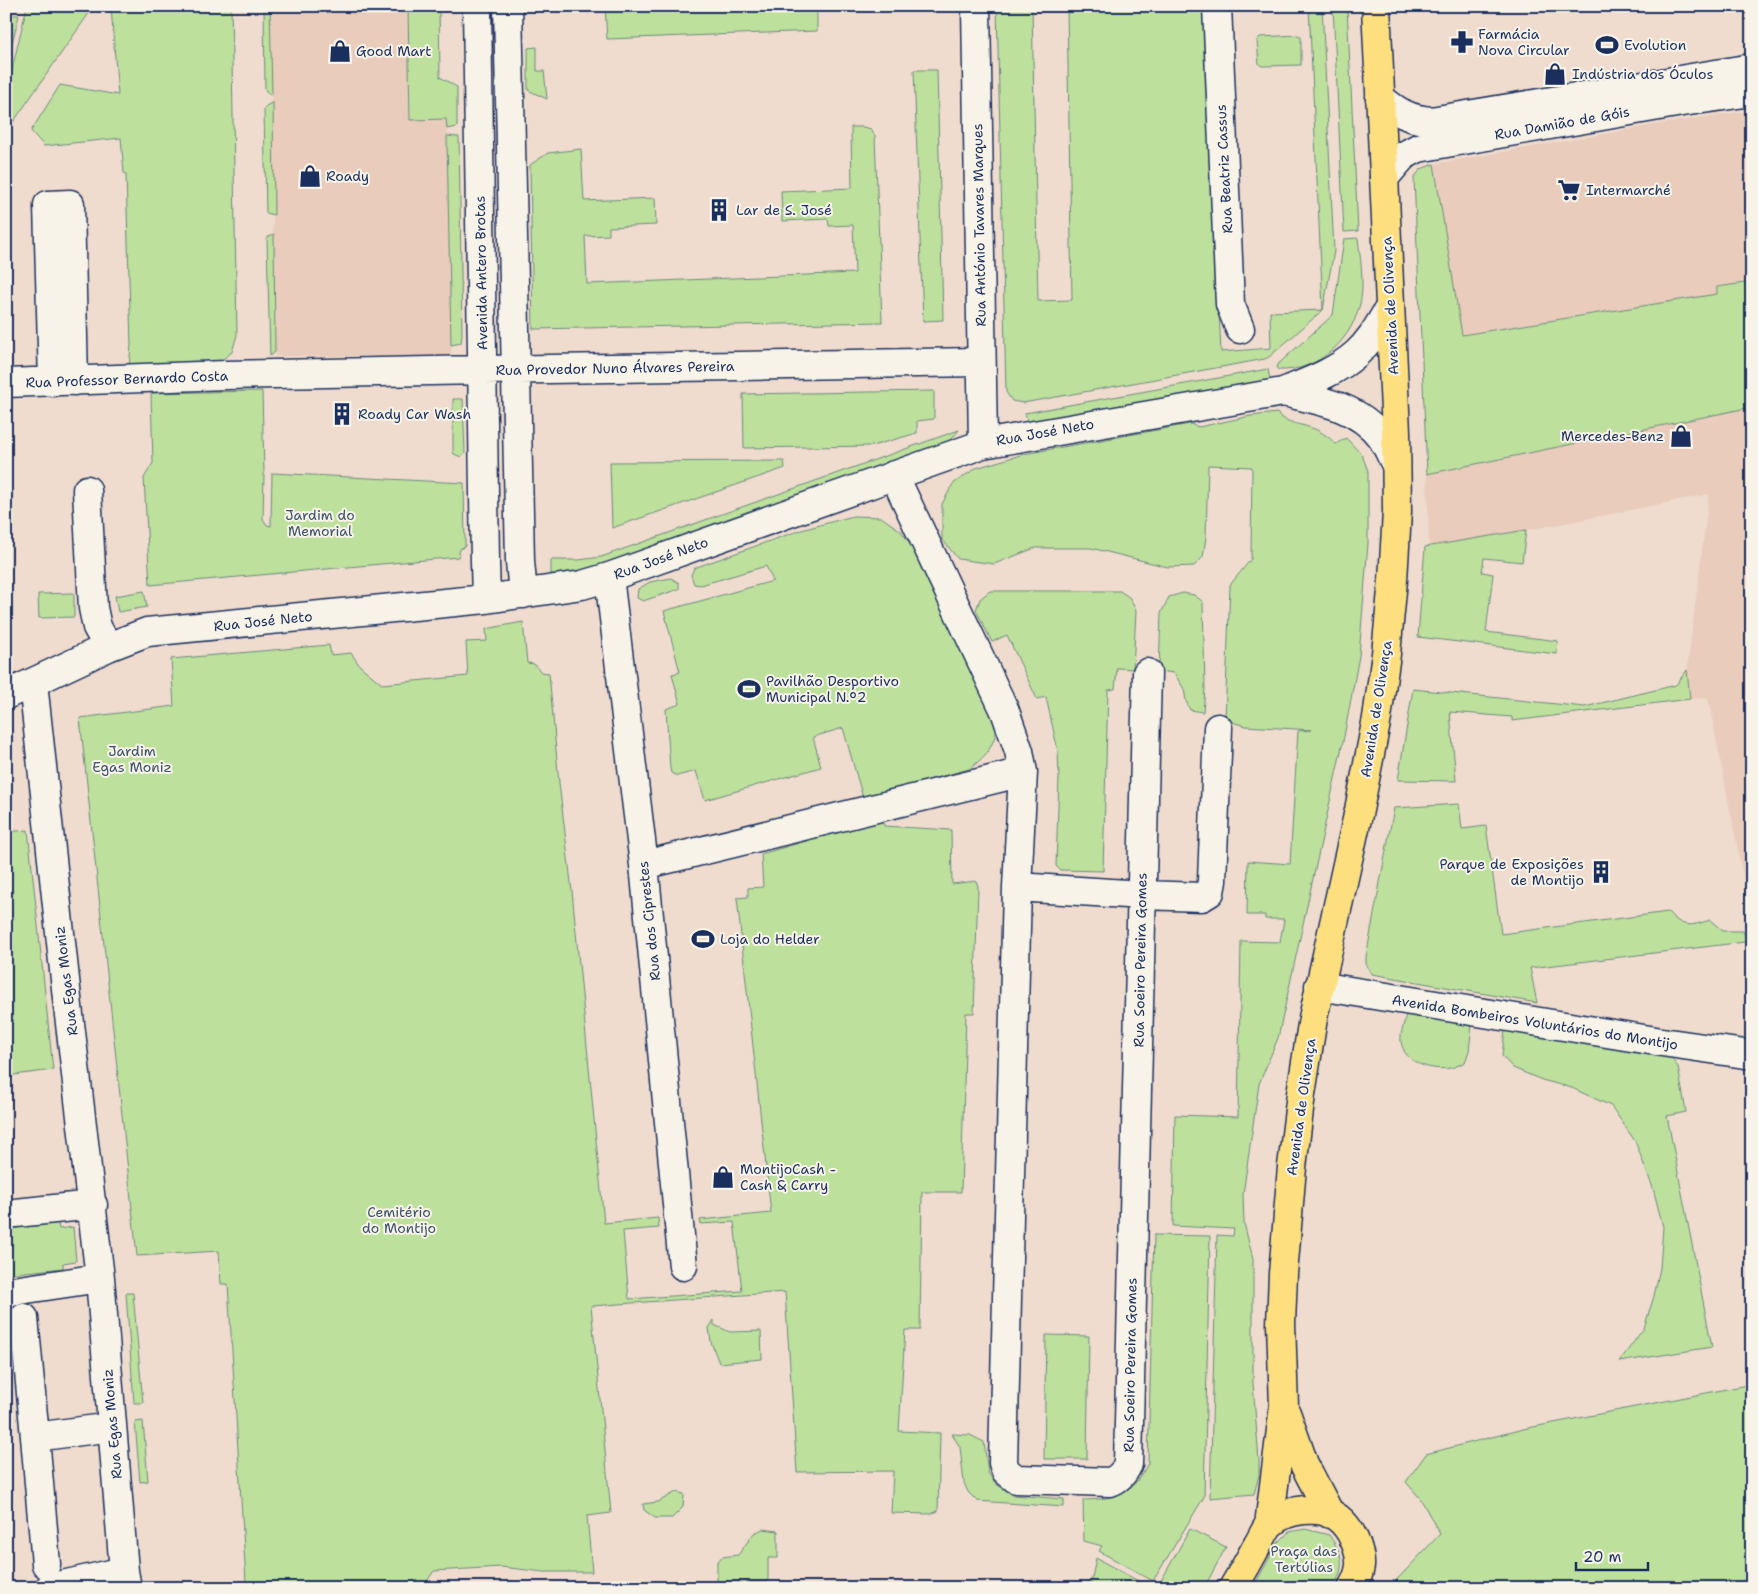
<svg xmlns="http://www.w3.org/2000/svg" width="1758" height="1594" viewBox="0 0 1758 1594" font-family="'Shantell Sans',sans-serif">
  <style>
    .built { fill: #e9ccbb }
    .green { fill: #bde19c; stroke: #6c887d }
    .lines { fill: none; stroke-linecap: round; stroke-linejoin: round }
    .minor-casing { stroke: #1b2f5e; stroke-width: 31 }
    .major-casing { stroke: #1b2f5e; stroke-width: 31 }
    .minor { stroke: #f7f3e8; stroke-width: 28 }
    .major { stroke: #fedf80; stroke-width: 28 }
    .labels { text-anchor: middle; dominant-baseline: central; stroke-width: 4; stroke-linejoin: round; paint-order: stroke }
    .poi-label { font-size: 14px; fill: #1b2f5e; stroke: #f7f3e8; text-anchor: start }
    .street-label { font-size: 14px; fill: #1b2f5e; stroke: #f7f3e8 }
    .park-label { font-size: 14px; fill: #3b536a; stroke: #f7f3e8 }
  </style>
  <rect width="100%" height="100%" fill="#efdcce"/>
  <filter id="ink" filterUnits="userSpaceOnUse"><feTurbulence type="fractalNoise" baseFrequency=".02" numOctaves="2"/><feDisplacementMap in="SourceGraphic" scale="10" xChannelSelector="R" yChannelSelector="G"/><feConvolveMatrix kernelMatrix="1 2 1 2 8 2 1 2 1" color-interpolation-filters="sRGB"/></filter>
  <g filter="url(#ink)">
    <path class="built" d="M 270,6 L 408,6 L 410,120 L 447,119 L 451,356 L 275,356 Z
      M 1752,110 L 1752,282 L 1717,287 L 1717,294 L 1462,335 L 1434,164 L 1660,124 Z
      M 1752,407 L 1752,921 L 1708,698 L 1690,699 L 1687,670 L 1709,494 L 1581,520 L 1457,543 L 1429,546 L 1427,474 Z"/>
    <path class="green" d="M 27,6 L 94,6 L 14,121 L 6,118 L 6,95 Z
      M 109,6 L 231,6 L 237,335 L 232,352 L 219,362 L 129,368 L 131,345 L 126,174 L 124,173 L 121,138 L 44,146 L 31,131 L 60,85 L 118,95 L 111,8 Z
      M 264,6 L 270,6 L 272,95 L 268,94 L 265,89 Z
      M 408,6 L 439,6 L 440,77 L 457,87 L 457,127 L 447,129 L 446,119 L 410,120 Z
      M 605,6 L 817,6 L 817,31 L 607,39 Z
      M 997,6 L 1032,6 L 1038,301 L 1072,300 L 1067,6 L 1204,6 L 1221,352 L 1271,348 L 1270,312 L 1323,310 L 1309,6 L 1322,6 L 1334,251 L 1323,310 L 1269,357 L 1265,359 L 1023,403 L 1012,401 L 1006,392 Z
      M 1333,6 L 1347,6 L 1358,231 L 1344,232 Z
      M 6,15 L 19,15 L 6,68 Z
      M 1298,35 L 1301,37 L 1301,65 L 1262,66 L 1259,64 L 1257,40 L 1260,37 Z
      M 537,47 L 537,71 L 544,71 L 547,99 L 528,90 L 528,48 Z
      M 914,70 L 937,70 L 943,320 L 923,321 Z
      M 273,102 L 274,215 L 266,213 L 264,110 L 266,106 Z
      M 851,127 L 863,127 L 871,129 L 875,136 L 882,322 L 533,329 L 530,165 L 548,153 L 581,149 L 584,201 L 655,198 L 656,225 L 609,227 L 609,235 L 585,236 L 587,284 L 855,273 L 853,225 L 829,226 L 828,219 L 782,221 L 781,191 L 852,188 Z
      M 447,136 L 459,137 L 462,335 L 461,343 L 451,345 Z
      M 1434,164 L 1462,335 L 1717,294 L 1717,287 L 1752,282 L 1752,407 L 1427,474 L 1414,178 L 1421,169 Z
      M 274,234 L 275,352 L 270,356 L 267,238 Z
      M 1358,238 C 1360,257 1364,279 1361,299 C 1354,338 1320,372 1278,370 L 1276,366 L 1333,315 L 1344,239 Z
      M 1268,369 L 1270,380 L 1033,422 L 1027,421 L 1025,413 Z
      M 262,391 L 264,473 L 263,519 L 267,525 L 271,526 L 272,473 L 464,483 L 465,546 L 460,549 L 458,557 L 150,585 L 144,478 L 153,463 L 151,393 Z
      M 934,391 L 934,419 L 917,421 L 917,433 L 872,446 L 744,448 L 743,394 Z
      M 453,399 L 463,399 L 465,453 L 461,457 L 454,454 L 453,451 Z
      M 1277,413 C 1285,424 1304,424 1317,430 C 1324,434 1330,438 1336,444 L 1346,438 L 1362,455 L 1368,471 L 1368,543 L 1359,656 L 1343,742 L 1278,1038 L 1259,1084 L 1243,1194 L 1244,1223 L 1253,1259 L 1253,1383 L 1259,1462 L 1259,1475 L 1254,1494 L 1210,1498 L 1217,1235 L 1233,1236 L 1234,1229 L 1173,1226 L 1175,1115 L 1238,1117 L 1241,941 L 1280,942 L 1284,919 L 1265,919 L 1265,915 L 1247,915 L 1248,861 L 1290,864 L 1298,731 L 1312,730 L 1246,726 L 1225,720 L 1230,585 L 1251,559 L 1252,467 L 1208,465 L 1206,537 L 1203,557 L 1194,566 L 1168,567 L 1091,548 L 1035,548 L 994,564 L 958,559 L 942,539 L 942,504 L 953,484 L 976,468 L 1024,454 L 1190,424 L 1199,427 L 1251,416 Z
      M 959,430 L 946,445 L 609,563 C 591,568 570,577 551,574 L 551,560 L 579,560 L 601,557 Z
      M 784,461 L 785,468 L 612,528 L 610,462 Z
      M 853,516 L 881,517 L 901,531 L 916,552 L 998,726 C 992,748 988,755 969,769 L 863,798 L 843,728 L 813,737 L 821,767 L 705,800 L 696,771 L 677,776 L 671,773 L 670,768 L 666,709 L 680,704 L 672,674 L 680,672 L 664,611 L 773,581 L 766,566 L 701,585 L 694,584 L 691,575 L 694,568 L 798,531 Z
      M 1526,530 L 1522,562 L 1484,558 L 1482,572 L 1493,574 L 1486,632 L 1558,641 L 1557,654 L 1418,637 L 1425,547 Z
      M 671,578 L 679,583 L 679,589 L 643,601 L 637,598 L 638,589 L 650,582 Z
      M 144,591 L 147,607 L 118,612 L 115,596 Z
      M 990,591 L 1120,591 L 1130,598 L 1136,611 L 1133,669 L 1117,668 L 1115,689 L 1108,690 L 1103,871 L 1060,870 L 1056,866 L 1059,777 L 1058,751 L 1046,697 L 1037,699 L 1007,635 L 992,642 L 976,610 L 980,599 Z
      M 74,593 L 74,617 L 39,618 L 38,594 Z
      M 1183,593 L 1194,595 L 1203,602 L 1205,688 L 1203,712 L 1190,710 L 1186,701 L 1184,689 L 1174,673 L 1159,671 L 1161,613 L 1169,597 Z
      M 523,622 L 527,663 L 534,664 L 541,672 L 549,673 L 559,783 L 572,891 L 604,1223 L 658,1218 L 659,1228 L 623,1231 L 629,1299 L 742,1291 L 734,1222 L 701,1224 L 700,1220 L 771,1213 L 737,898 L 748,897 L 748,888 L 763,887 L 761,854 L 883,819 L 884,826 L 951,830 L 952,884 L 976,881 L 978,886 L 974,1013 L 966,1013 L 961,1192 L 922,1192 L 920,1330 L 905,1330 L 899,1431 L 940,1433 L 938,1511 L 931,1514 L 891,1513 L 893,1471 L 797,1472 L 785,1292 L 591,1306 L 611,1513 L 587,1516 L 592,1572 L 544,1572 L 501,1567 L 434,1571 L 427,1581 L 427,1588 L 259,1588 L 259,1584 L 246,1582 L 228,1284 L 221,1284 L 219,1251 L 137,1256 L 80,718 L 174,706 L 171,659 L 329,645 L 331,655 L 351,653 L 360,666 L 382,684 L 468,676 L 466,642 L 487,641 L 486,629 Z
      M 1687,670 L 1690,699 L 1512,721 L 1512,717 L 1450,712 L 1456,781 L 1398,780 L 1413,689 L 1585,707 L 1676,685 Z
      M 1459,804 L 1462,829 L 1486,826 L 1501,934 L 1668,912 C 1683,929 1691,926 1710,920 L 1723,931 L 1743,931 L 1746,938 L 1745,942 L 1530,968 L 1537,1003 L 1372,974 L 1366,964 L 1366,957 L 1394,808 Z
      M 28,830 L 53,1070 L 6,1076 L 6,832 Z
      M 1406,1014 L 1472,1025 L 1469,1051 L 1465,1062 C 1461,1064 1455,1067 1451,1068 C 1431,1071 1404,1064 1401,1041 C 1400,1033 1405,1022 1406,1014 Z
      M 1505,1030 L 1671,1058 L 1678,1067 L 1686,1112 L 1667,1116 L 1712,1347 L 1619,1362 L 1644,1328 L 1654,1296 L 1660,1268 L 1663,1227 L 1653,1188 L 1635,1141 L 1611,1106 L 1572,1088 L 1542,1080 L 1513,1068 L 1502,1056 Z
      M 58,1223 L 59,1229 L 73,1227 L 76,1261 L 63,1263 L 63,1268 L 6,1274 L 6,1229 Z
      M 1154,1235 L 1210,1236 L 1204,1497 L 1153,1581 L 1099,1551 L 1102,1546 L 1084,1541 L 1083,1500 C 1116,1499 1133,1494 1148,1463 Z
      M 126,1293 L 133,1293 L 143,1403 L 134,1403 Z
      M 714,1320 L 714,1325 L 730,1332 L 761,1331 L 762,1359 L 719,1363 L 711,1342 L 709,1328 Z
      M 1046,1335 L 1089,1336 L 1087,1459 L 1044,1459 Z
      M 1752,1384 L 1752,1588 L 1700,1588 L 1700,1585 L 1687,1588 L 1389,1588 L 1440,1534 L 1420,1498 L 1406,1482 L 1426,1454 L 1523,1429 Z
      M 143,1421 L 148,1481 L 140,1482 L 135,1422 Z
      M 952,1434 L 970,1435 L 984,1442 L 988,1473 L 996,1484 L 1013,1495 L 1064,1499 L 1064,1507 L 977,1501 L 968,1492 L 964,1483 L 960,1447 Z
      M 676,1492 L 684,1494 L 683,1507 L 672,1518 L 655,1518 L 644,1510 L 643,1504 L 658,1502 Z
      M 763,1529 L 778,1531 L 778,1558 L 768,1558 L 768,1582 L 717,1582 L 717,1561 L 722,1557 L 738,1555 L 754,1533 Z
      M 1190,1529 L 1226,1547 L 1204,1588 L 1157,1588 Z
      M 1305,1529 L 1329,1535 C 1343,1555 1346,1565 1333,1588 L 1253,1588 L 1277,1544 L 1289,1532 Z
      M 1096,1558 L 1151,1588 L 1090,1588 Z"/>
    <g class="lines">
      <defs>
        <path id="minor" d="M 477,6 L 485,562 L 486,599
          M 508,6 L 520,561 L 523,594
          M 976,6 L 983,444
          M 1217,6 L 1230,304 L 1240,329
          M 1380,98 C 1398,112 1408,119 1431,121 L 1752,68
          M 1384,178 L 1403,156 L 1418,148 L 1682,102 L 1752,92
          M 53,382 L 48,205 L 70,204 L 74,381
          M 6,383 L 226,375 L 483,370 L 981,362
          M 1283,392 C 1318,400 1358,406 1381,437 C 1387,445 1391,456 1396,465
          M 894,475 L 1005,711 L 1019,751 L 1023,772 L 1017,887 L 1003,1463 L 1006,1471 L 1016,1479 L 1110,1482 C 1119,1479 1124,1473 1128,1464 L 1147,673
          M 87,490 L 93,608 L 97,627 L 108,647
          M 609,577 L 644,865 L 683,1266
          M 33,683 L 67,998 L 100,1278 L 124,1571 L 127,1588
          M 6,695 L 108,647 L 147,632 L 486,599 L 582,585 L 609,577 L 983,444 L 1283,392 C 1308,382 1336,372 1356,354 C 1371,341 1380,323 1390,307
          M 644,865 L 1023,772
          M 1017,887 L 1142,895 L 1202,897 L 1210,892 L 1212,881 L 1218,728
          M 1319,986 L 1662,1042 L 1752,1055
          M 6,1214 L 93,1205
          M 6,1292 L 100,1278
          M 24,1318 L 35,1437 L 112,1427
          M 35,1437 L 46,1564
          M 49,1588 L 124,1571"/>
        <path id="major" d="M 1286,1413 L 1304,1464 L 1330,1514
          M 1269,1525 L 1284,1406 L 1281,1324 L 1283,1274 L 1292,1167 L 1301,1094 L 1313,1018 L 1359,810 L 1377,718 L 1386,654 L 1393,580 L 1397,512 L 1396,432 L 1376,6
          M 1233,1588 C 1242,1573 1250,1559 1258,1544 C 1262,1538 1265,1529 1270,1524 C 1285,1509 1321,1504 1338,1518 C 1351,1528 1361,1550 1360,1566 C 1359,1574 1356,1581 1352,1588"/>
      </defs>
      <use href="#minor" class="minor-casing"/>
      <use href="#major" class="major-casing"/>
      <use href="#minor" class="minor"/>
      <use href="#major" class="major"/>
    </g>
  </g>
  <defs>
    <symbol id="pharmacy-bare" viewBox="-9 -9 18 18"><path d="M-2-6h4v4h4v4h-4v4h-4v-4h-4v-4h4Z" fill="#1b2f5e" stroke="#f7f3e8" stroke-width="2.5" paint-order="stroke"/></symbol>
    <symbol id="stadium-bare" viewBox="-9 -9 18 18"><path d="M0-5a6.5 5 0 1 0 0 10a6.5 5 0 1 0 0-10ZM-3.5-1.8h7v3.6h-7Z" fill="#1b2f5e" stroke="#f7f3e8" stroke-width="2.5" paint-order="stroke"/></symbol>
    <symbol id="shop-bare" viewBox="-9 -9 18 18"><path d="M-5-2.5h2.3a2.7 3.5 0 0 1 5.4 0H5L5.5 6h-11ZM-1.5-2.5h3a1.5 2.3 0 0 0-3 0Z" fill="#1b2f5e" stroke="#f7f3e8" stroke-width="2.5" paint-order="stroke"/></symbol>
    <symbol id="supermarket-bare" viewBox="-9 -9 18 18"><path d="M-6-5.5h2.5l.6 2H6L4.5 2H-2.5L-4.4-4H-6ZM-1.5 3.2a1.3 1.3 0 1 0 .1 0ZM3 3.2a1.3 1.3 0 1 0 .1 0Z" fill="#1b2f5e" stroke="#f7f3e8" stroke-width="2.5" paint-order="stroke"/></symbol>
    <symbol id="building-bare" viewBox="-9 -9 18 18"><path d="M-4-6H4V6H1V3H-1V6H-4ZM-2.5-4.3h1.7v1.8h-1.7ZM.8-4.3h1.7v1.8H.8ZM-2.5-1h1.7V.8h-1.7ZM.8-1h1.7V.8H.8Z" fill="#1b2f5e" stroke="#f7f3e8" stroke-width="2.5" paint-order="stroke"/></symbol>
  </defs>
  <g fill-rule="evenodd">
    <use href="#pharmacy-bare" x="1446" y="26" width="32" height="32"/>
    <use href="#stadium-bare" x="1591" y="29" width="32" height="32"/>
    <use href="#shop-bare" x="324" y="35" width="32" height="32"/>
    <use href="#shop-bare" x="1539" y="58" width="32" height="32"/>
    <use href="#shop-bare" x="294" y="160" width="32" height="32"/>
    <use href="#supermarket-bare" x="1553" y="174" width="32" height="32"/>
    <use href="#building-bare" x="703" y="194" width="32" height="32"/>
    <use href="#building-bare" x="326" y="398" width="32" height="32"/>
    <use href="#shop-bare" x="1665" y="420" width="32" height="32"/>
    <use href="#stadium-bare" x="733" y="673" width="32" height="32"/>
    <use href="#building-bare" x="1585" y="856" width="32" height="32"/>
    <use href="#stadium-bare" x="687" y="923" width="32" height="32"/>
    <use href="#shop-bare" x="707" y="1161" width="32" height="32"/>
  </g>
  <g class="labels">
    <g class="poi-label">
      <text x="1478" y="34">Farmácia<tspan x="1478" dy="16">Nova Circular</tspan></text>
      <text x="1624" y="45">Evolution</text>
      <text x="356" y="51">Good Mart</text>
      <text x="1572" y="74">Indústria dos Óculos</text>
      <text x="326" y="176">Roady</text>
      <text x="1586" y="190">Intermarché</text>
      <text x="736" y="210">Lar de S. José</text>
      <text x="358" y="414">Roady Car Wash</text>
      <text x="1664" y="436" text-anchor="end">Mercedes-Benz</text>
      <text x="766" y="681">Pavilhão Desportivo<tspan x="766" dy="16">Municipal N.º2</tspan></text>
      <text x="1584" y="864" text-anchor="end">Parque de Exposições<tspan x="1584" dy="16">de Montijo</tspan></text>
      <text x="720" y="939">Loja do Helder</text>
      <text x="740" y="1169">MontijoCash -<tspan x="740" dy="16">Cash &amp; Carry</tspan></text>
    </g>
    <g class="street-label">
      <text transform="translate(1562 123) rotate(-10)">Rua Damião de Góis</text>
      <text transform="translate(1224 169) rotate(-93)">Rua Beatriz Cassus</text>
      <text transform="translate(979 225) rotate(-91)">Rua António Tavares Marques</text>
      <text transform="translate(481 273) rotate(-91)">Avenida Antero Brotas</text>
      <text transform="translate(1390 306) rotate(-93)">Avenida de Olivença</text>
      <text transform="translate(615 368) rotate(-1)">Rua Provedor Nuno Álvares Pereira</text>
      <text transform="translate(127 379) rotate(-2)">Rua Professor Bernardo Costa</text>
      <text transform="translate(1045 432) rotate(-10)">Rua José Neto</text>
      <text transform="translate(661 558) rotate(-20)">Rua José Neto</text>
      <text transform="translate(263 621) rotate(-6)">Rua José Neto</text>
      <text transform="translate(1376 709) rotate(-81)">Avenida de Olivença</text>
      <text transform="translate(649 921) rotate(-96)">Rua dos Ciprestes</text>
      <text transform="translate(1140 960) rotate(-89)">Rua Soeiro Pereira Gomes</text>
      <text transform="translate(66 981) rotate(-97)">Rua Egas Moniz</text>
      <text transform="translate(1535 1022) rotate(9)">Avenida Bombeiros Voluntários do Montijo</text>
      <text transform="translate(1301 1107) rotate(-82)">Avenida de Olivença</text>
      <text transform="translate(1130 1365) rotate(-89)">Rua Soeiro Pereira Gomes</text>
      <text transform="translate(112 1424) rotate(-95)">Rua Egas Moniz</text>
    </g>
    <g class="park-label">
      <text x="320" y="515">Jardim do<tspan x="320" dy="16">Memorial</tspan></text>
      <text x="132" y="751">Jardim<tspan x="132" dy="16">Egas Moniz</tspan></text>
      <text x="399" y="1212">Cemitério<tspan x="399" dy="16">do Montijo</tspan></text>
      <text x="1304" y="1551">Praça das<tspan x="1304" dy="16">Tertúlias</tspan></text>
    </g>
  </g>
  <rect width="1758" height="1594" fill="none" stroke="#f7f3e8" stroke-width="25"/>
  <rect x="12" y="12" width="1733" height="1569" fill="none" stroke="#1b2f5e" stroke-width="2" filter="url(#ink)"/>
  <path d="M1576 1562v8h72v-8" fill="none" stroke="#1b2f5e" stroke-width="2.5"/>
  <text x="1583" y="1562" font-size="15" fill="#1b2f5e" stroke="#f7f3e8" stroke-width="4" paint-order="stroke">20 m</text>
</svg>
